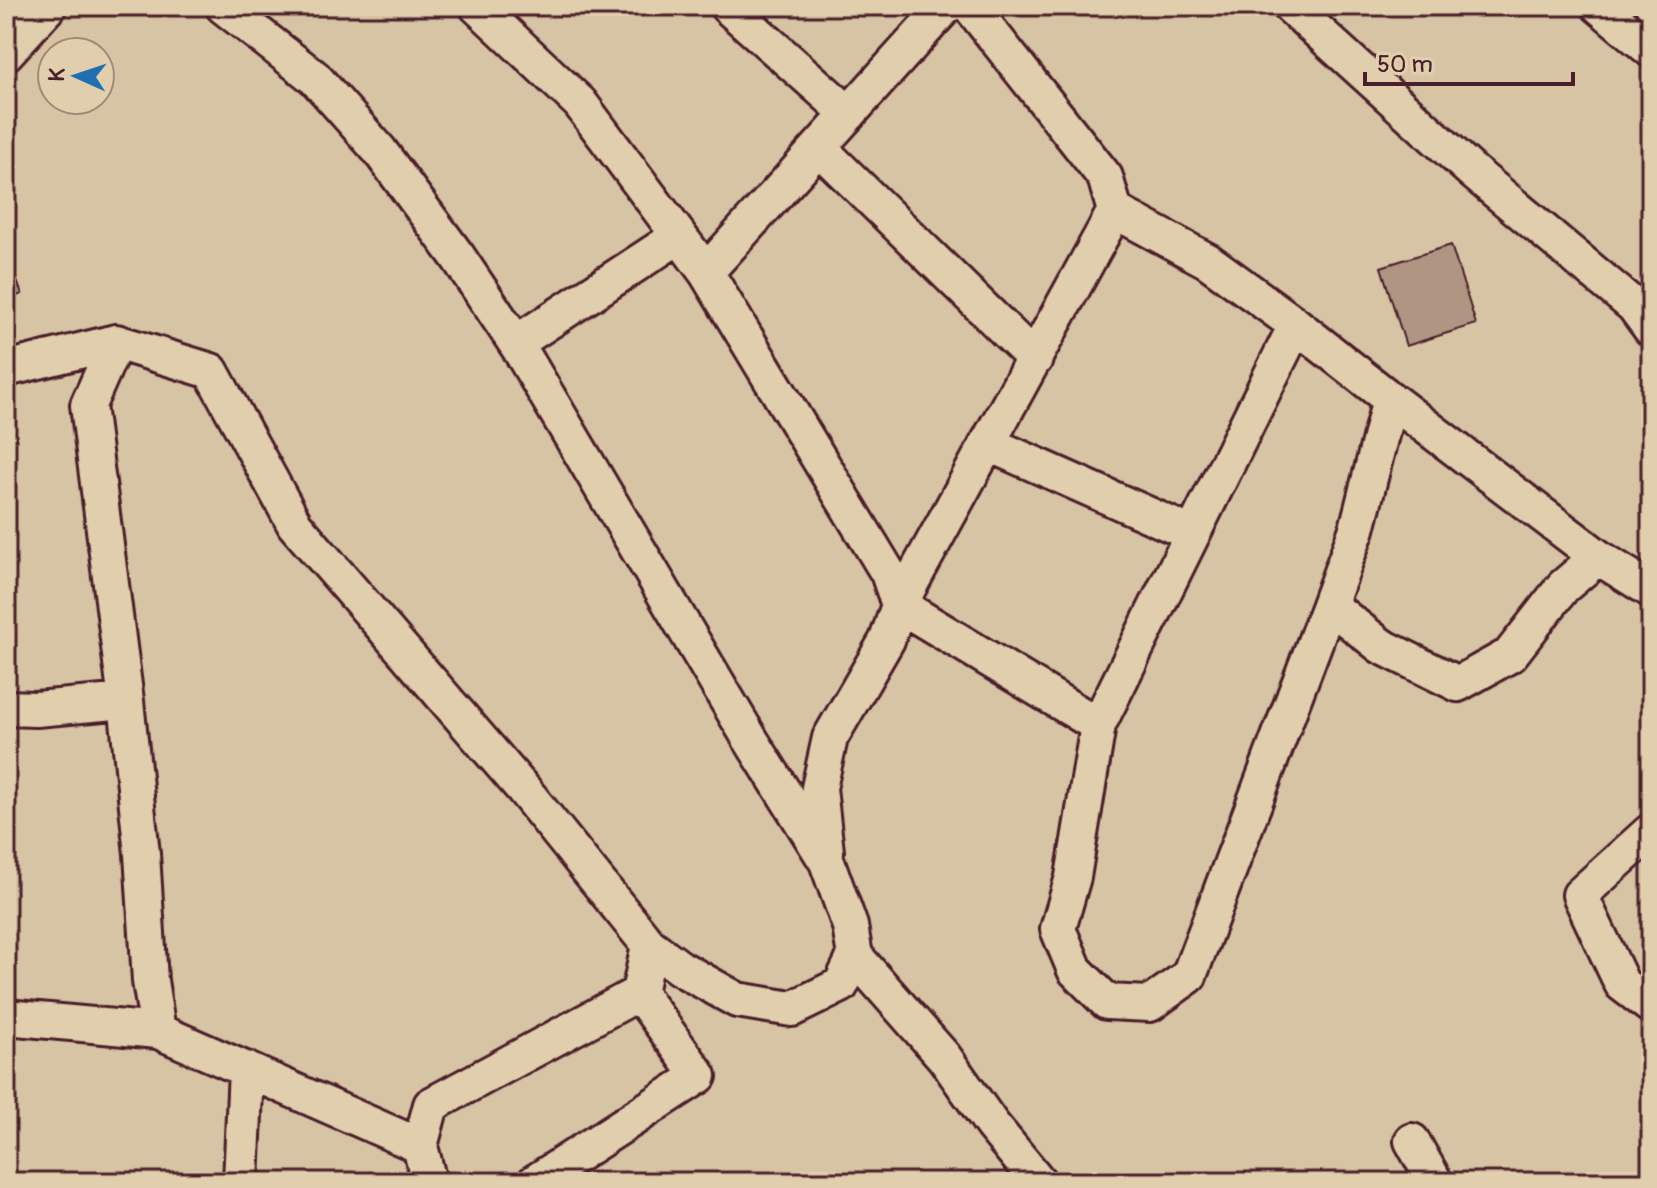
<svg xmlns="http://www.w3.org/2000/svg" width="1657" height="1188" viewBox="0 0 1657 1188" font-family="Pangolin,sans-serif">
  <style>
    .building { fill: #b09582; stroke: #4a1f2b; stroke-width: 2 }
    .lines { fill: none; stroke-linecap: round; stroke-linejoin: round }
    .minor-casing { stroke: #4a1f2b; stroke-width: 40 }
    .minor { stroke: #e0ceac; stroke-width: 34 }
  </style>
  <rect width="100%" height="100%" fill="#d7c4a4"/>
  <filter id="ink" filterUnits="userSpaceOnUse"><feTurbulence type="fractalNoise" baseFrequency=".0125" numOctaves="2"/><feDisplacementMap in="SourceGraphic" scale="16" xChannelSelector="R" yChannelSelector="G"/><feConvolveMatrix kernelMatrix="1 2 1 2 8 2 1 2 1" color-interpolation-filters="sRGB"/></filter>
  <g filter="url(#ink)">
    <path class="building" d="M 1451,245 L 1476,324 L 1406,346 L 1381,267 Z
      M 6,252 L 22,294 L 6,300 Z"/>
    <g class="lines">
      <defs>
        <path id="minor" d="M 477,6 L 580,103 L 706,272 L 888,573 L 899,605 L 887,640 L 830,738 L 819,788 L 826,852
          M 727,6 L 849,114
          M 970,6 L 1105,177 L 1115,211 L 899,605 L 1098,725
          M 1290,6 L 1472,171 L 1634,306 L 1651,329
          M 1599,6 L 1651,50
          M 6,53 L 49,6
          M 819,148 L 1035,359
          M 1115,211 L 1208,261 L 1296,325 L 1390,399 L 1357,529 L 1329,605 L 1381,646 L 1458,684 L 1510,655 L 1563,587 L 1598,557 L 1651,590
          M 706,272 L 946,6
          M 1296,325 L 1098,725 L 1073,877 L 1058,929 L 1075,970 L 1107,1002 L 1150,1004 L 1189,976 L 1329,605
          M 116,342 L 88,405 L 126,701 L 142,854 L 150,981 L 158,1031
          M 516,343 L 679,236
          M 6,369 L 116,342 L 211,371 L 295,525 L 524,790 L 649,945 L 680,968 L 737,1000 L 792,1009 L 841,985 L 855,956 L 850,926 L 827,862 L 749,737 L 519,348 L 458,257 L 379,150 L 315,78 L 223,6
          M 1390,399 L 1598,557
          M 989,444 L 1192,534
          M 6,708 L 36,709 L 126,701
          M 1651,831 L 1580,895 L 1622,984 L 1651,1006
          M 855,956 L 944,1057 L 992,1125 L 1039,1182
          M 6,1017 L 158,1031 L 420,1146
          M 1412,1141 L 1435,1182
          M 241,1182 L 246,1069
          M 429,1182 L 420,1146 L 431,1105 L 639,993 L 649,945
          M 535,1182 L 699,1076 L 639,993"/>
      </defs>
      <use href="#minor" class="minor-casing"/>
      <use href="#minor" class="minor"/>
    </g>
  </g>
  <rect width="1657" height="1188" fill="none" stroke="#e0ceac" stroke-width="32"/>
  <rect x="16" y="16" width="1625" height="1156" fill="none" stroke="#4a1f2b" stroke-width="3" filter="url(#ink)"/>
  <g transform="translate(76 76) rotate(273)"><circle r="38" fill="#e0ceac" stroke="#a48878" stroke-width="2"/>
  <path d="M0-6L14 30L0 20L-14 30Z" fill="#1f6fb2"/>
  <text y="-12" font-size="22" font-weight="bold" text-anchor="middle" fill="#4a1f2b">K</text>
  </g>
  <path d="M1365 72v12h208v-12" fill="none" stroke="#4a1f2b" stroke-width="4"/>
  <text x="1377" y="72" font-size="24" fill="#4a1f2b" stroke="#e0ceac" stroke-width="6" paint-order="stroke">50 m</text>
</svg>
